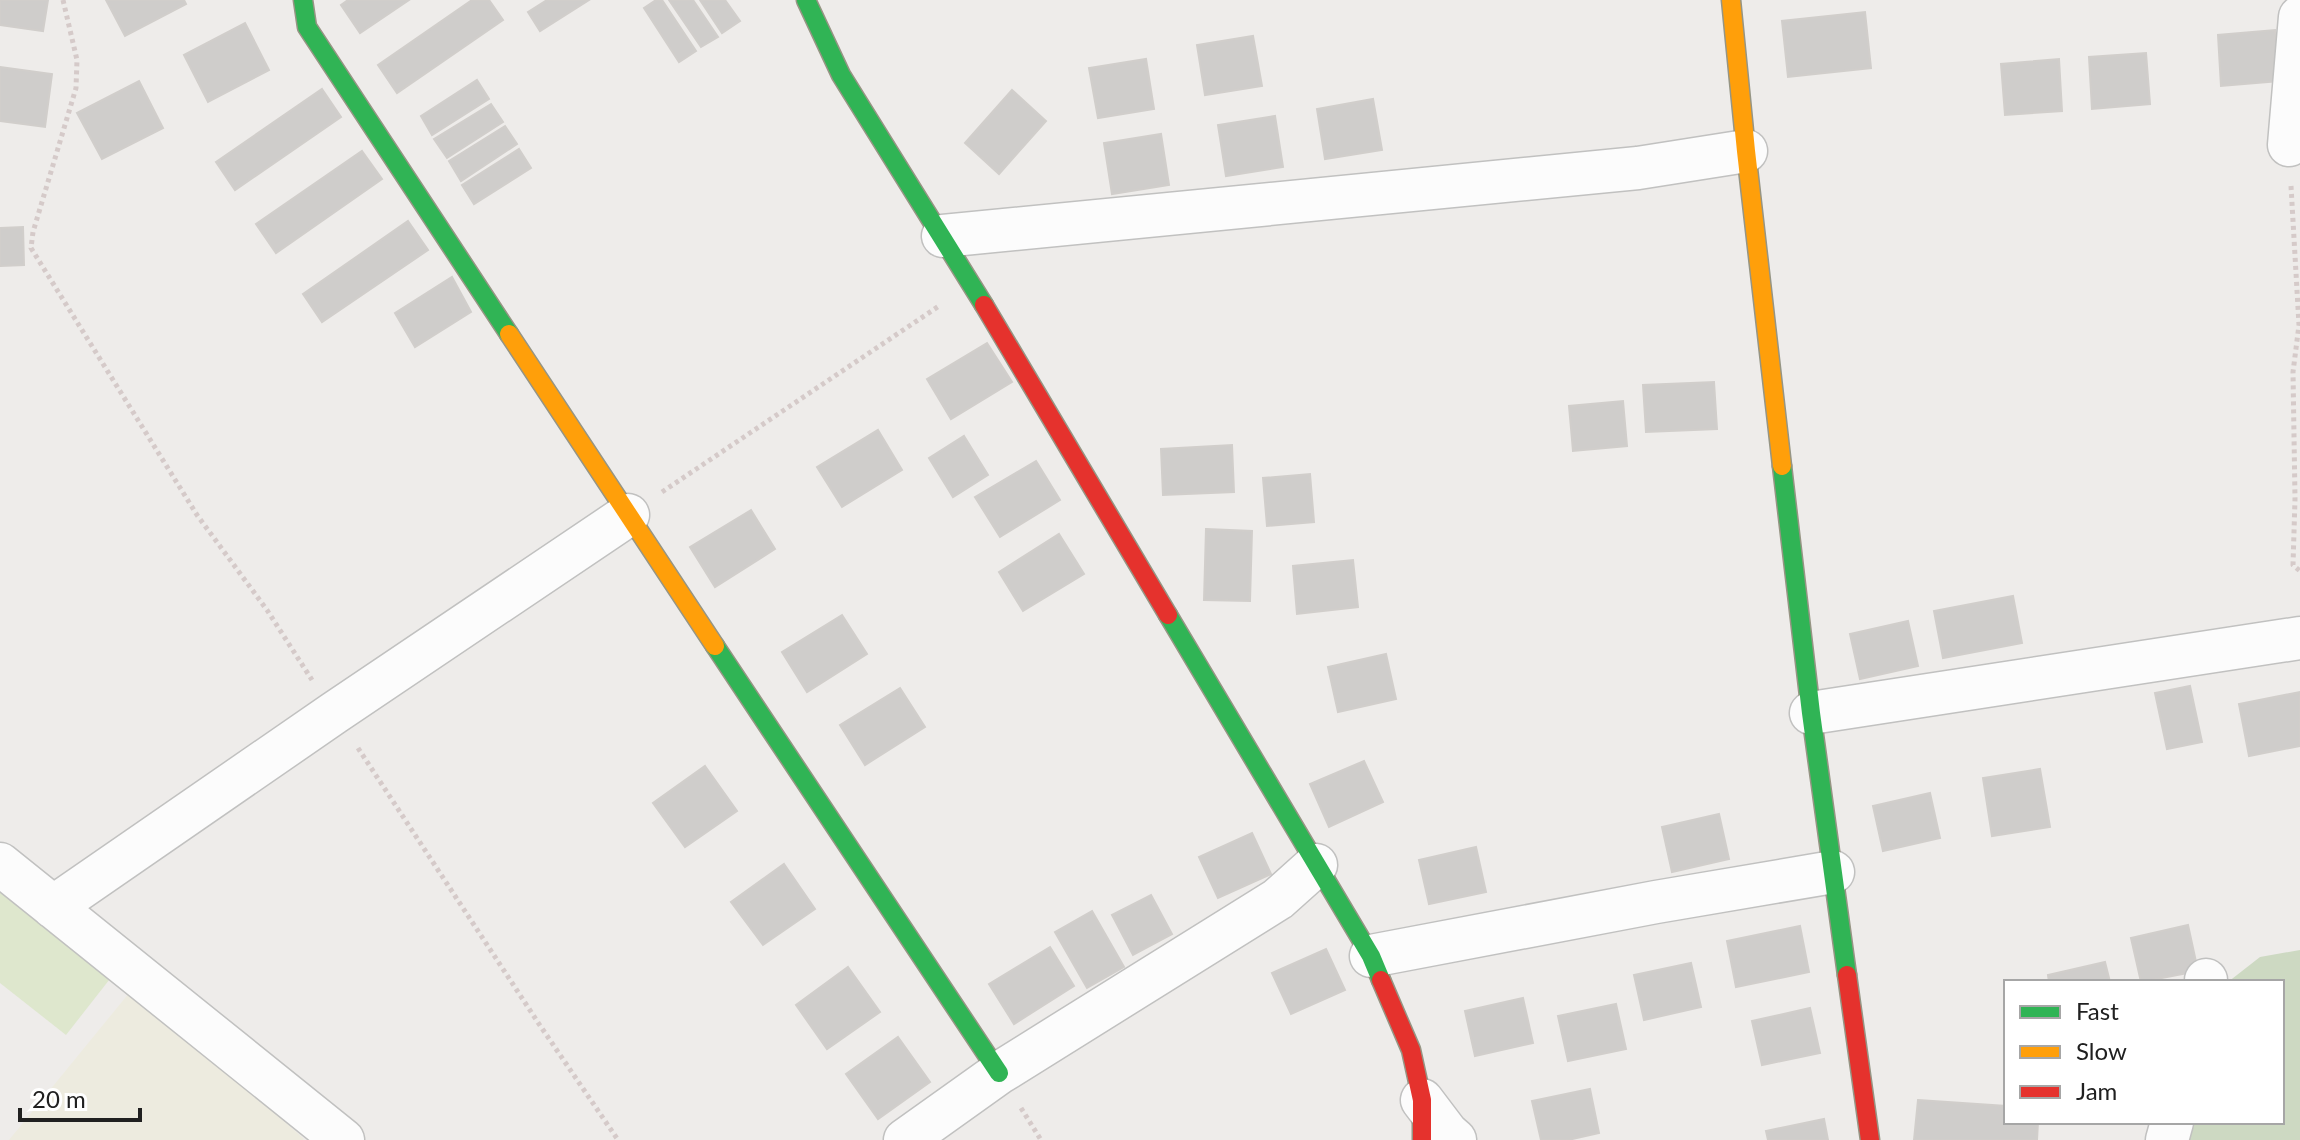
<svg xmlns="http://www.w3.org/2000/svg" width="2300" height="1140" viewBox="0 0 2300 1140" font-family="Lato,sans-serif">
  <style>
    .farmland { fill: #edebdf }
    .grass { fill: #dee7cd }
    .forest { fill: #cdd9c2 }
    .building { fill: #cfcdcb; stroke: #d1cecb; stroke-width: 2 }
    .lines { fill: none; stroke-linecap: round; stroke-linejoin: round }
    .street-casing { stroke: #c1c1c0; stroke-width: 45 }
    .fast-casing { stroke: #969584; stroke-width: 21 }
    .slow-casing { stroke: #969584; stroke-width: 21 }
    .jam-casing { stroke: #969584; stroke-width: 21 }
    .path { stroke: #d5cac9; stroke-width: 5; stroke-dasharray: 4 4; stroke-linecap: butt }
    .street { stroke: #fcfcfc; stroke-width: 42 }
    .fast { stroke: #30b455; stroke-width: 18 }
    .slow { stroke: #ff9f0a; stroke-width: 18 }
    .jam { stroke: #e5322d; stroke-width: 18 }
  </style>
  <rect width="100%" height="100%" fill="#eeecea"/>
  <path class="farmland" d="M 134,987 L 304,1139 L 303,1140 L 9,1140 Z"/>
  <path class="grass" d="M 0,884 L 113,975 L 66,1035 L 0,983 Z"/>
  <path class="forest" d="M 2300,950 L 2300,1140 L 2189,1140 L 2193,1122 L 2282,1122 L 2282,982 L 2228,982 L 2260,957 Z"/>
  <path class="building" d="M 0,0 L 48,0 L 43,31 L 0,25 Z
    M 106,0 L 184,0 L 186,4 L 125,36 Z
    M 348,0 L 409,0 L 360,33 L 341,5 Z
    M 472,0 L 489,0 L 503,20 L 397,93 L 378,65 Z
    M 547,0 L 589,0 L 540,31 L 528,12 Z
    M 656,0 L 662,0 L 696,51 L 679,62 L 644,8 Z
    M 669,0 L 693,0 L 718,37 L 701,47 Z
    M 700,0 L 725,0 L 740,21 L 722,33 Z
    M 1865,12 L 1871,68 L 1788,77 L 1782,21 Z
    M 245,23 L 269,70 L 208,102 L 184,55 Z
    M 2275,30 L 2279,81 L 2221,86 L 2218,35 Z
    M 1253,36 L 1262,86 L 1205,95 L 1197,45 Z
    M 2146,53 L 2150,104 L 2092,109 L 2089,57 Z
    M 1146,59 L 1154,109 L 1098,118 L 1089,68 Z
    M 2059,59 L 2062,111 L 2005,115 L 2001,64 Z
    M 0,67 L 52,74 L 45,127 L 0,121 Z
    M 477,80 L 489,99 L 432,135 L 421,116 Z
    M 139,81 L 163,128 L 102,159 L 77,113 Z
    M 322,89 L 341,117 L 235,190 L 216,162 Z
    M 1012,90 L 1046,121 L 999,174 L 965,143 Z
    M 1373,99 L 1382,150 L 1325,159 L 1317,109 Z
    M 491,104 L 503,122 L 447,158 L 434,139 Z
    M 1275,116 L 1283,167 L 1226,176 L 1218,125 Z
    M 505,126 L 517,144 L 461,181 L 449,161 Z
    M 1161,134 L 1169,185 L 1112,194 L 1104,143 Z
    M 519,149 L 531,168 L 474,204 L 462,185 Z
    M 362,151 L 382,179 L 276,253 L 256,224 Z
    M 408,221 L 428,250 L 322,322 L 303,294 Z
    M 23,227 L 24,265 L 0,266 L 0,228 Z
    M 452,277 L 471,312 L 415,347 L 395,313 Z
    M 987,343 L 1012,382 L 951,419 L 927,379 Z
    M 1714,382 L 1717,429 L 1646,432 L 1643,385 Z
    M 1623,401 L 1627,446 L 1573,451 L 1569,406 Z
    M 878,430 L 902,470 L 842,507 L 817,467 Z
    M 964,436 L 988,475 L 953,497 L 929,458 Z
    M 1232,445 L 1234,492 L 1163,495 L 1161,449 Z
    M 1036,461 L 1060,500 L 1000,537 L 975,497 Z
    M 1310,474 L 1314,522 L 1267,526 L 1263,478 Z
    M 751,510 L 775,549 L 715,587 L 690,547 Z
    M 1206,529 L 1252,531 L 1250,601 L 1204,600 Z
    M 1059,534 L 1084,574 L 1023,611 L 999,572 Z
    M 1353,560 L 1358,607 L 1297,614 L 1293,566 Z
    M 2013,596 L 2022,643 L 1943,658 L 1934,611 Z
    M 842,615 L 867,654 L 807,692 L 782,652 Z
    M 1908,621 L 1918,666 L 1860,679 L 1850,634 Z
    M 1386,654 L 1396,699 L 1338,712 L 1328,667 Z
    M 2190,686 L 2202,742 L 2167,749 L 2155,693 Z
    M 900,688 L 925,727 L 865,765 L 840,725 Z
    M 2300,692 L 2300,746 L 2249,756 L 2239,704 Z
    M 1364,761 L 1383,802 L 1329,827 L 1310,784 Z
    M 705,766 L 737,811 L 685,847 L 653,803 Z
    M 2040,769 L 2050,827 L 1992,836 L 1983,778 Z
    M 1930,793 L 1940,838 L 1883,851 L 1873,806 Z
    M 1719,814 L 1729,859 L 1672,872 L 1662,827 Z
    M 1252,833 L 1271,874 L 1218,898 L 1199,857 Z
    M 1476,847 L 1486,892 L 1429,904 L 1419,860 Z
    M 784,864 L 815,909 L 763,945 L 731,902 Z
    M 1151,895 L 1172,934 L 1133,955 L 1112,915 Z
    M 1092,911 L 1124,967 L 1087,988 L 1055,932 Z
    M 2188,925 L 2198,971 L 2141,982 L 2131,938 Z
    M 1800,926 L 1809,972 L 1736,987 L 1727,941 Z
    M 1050,947 L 1074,986 L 1014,1024 L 989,984 Z
    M 1326,949 L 1345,990 L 1291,1014 L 1272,973 Z
    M 2105,962 L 2110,982 L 2049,982 L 2048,975 Z
    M 1691,963 L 1701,1007 L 1644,1020 L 1634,975 Z
    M 848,967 L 880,1012 L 827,1049 L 796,1005 Z
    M 1523,998 L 1533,1043 L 1475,1056 L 1465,1011 Z
    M 1616,1004 L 1626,1049 L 1568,1061 L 1558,1016 Z
    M 1810,1008 L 1820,1053 L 1762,1065 L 1752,1021 Z
    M 898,1037 L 930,1082 L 878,1119 L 846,1074 Z
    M 1590,1089 L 1599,1133 L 1568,1140 L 1541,1140 L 1532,1101 Z
    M 1918,1100 L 2006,1106 L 2006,1122 L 2038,1122 L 2037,1140 L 1914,1140 Z
    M 1824,1119 L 1828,1140 L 1768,1140 L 1766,1131 Z"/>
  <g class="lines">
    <defs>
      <path id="street" d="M 2289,145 L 2300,17
        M 943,236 L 1638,168 L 1746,151
        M 1811,713 L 2300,638
        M 0,864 L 343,1140
        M 53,907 L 334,713 L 628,515
        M 1371,956 L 1656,902 L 1833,872
        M 2206,982 L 2206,980
        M 1422,1100 L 1447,1133 L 1455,1140
        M 905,1140 L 999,1073 L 1278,899 L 1316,865
        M 2167,1140 L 2172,1122"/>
      <path id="fast" d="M 303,0 L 307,27 L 509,334
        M 806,0 L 841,75 L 984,305
        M 1782,466 L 1811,713 L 1847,975
        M 1168,615 L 1371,956 L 1381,980
        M 715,646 L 999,1073"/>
      <path id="slow" d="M 1731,0 L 1746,151 L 1782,466
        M 509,334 L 715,646"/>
      <path id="jam" d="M 984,305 L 1168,615
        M 1847,975 L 1870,1140
        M 1381,980 L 1411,1050 L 1422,1100 L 1422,1140"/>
    </defs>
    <use href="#street" class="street-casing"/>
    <use href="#fast" class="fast-casing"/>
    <use href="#slow" class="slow-casing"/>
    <use href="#jam" class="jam-casing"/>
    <path class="path" d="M 63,0 L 77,60 L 76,88 L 33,232 L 31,248 L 197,515 L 267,610 L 312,680
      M 2291,186 L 2299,325 L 2293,372 L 2295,499 L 2293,565 L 2300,571
      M 662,492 L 939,306
      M 358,748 L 539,1024 L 618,1140
      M 1021,1108 L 1041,1140"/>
    <use href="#street" class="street"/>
    <use href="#fast" class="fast"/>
    <use href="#slow" class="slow"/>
    <use href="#jam" class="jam"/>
  </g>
  <rect x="2004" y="980" width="280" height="144" fill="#ffffff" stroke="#a6a6a6" stroke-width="2"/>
  <rect x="2020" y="1006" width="40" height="12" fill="#30b455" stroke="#a6a6a6" stroke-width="2"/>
  <text x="2076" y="1020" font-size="24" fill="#202020">Fast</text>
  <rect x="2020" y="1046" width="40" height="12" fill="#ff9f0a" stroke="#a6a6a6" stroke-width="2"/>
  <text x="2076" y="1060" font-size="24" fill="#202020">Slow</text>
  <rect x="2020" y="1086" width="40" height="12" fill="#e5322d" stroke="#a6a6a6" stroke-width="2"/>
  <text x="2076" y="1100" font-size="24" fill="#202020">Jam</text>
  <path d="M20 1108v12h120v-12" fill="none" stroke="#202020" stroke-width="4"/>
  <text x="32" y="1108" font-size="24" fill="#202020" stroke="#ffffff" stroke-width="6" paint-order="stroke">20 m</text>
</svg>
